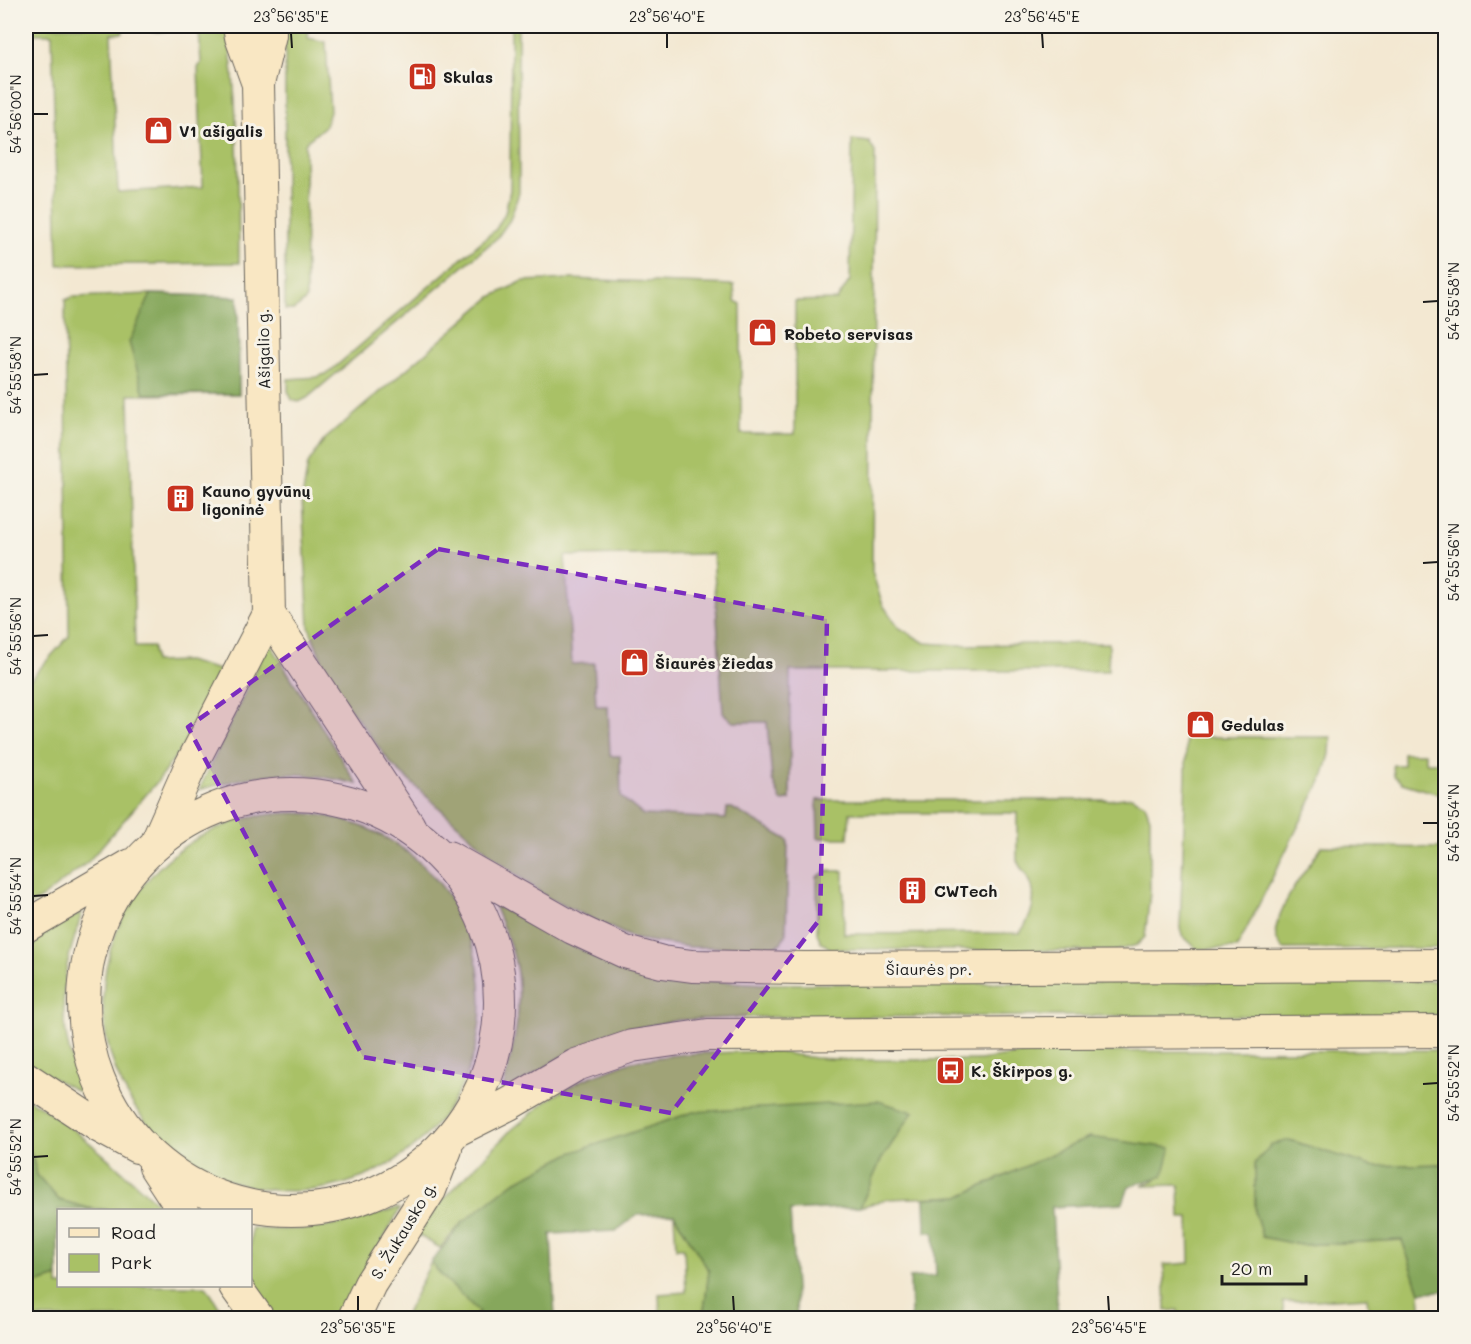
<svg xmlns="http://www.w3.org/2000/svg" width="1471" height="1344" viewBox="0 0 1471 1344" font-family="Mali,sans-serif">
  <style>
    .green { fill: #a9c166; stroke: #626e41; stroke-width: 1.5 }
    .forest { fill: #86a75b; stroke: #51623c; stroke-width: 1.5 }
    .lines { fill: none; stroke-linecap: round; stroke-linejoin: round }
    .secondary-casing { stroke: #67635c; stroke-width: 34 }
    .secondary { stroke: #f9e7c3; stroke-width: 32 }
    .marked { fill: #7b2cbf; fill-opacity: 0.2; stroke: #7b2cbf; stroke-width: 4.5; stroke-dasharray: 12 8; stroke-linejoin: round }
    .ticks { fill: none; stroke: #1c1c1c; stroke-width: 2 }
    .labels { text-anchor: middle; dominant-baseline: central; stroke-width: 6; stroke-linejoin: round; paint-order: stroke }
    .poi-label { font-size: 16px; font-weight: bold; fill: #1c1c1c; stroke: #f7f3e8; text-anchor: start }
    .street-label { font-size: 16px; fill: #1c1c1c; stroke: #f7f3e8 }
    .neatline { fill: none; stroke: #1c1c1c; stroke-width: 2 }
    .ticks-label { font-size: 15px; text-anchor: middle; fill: #1c1c1c }
  </style>
  <rect width="100%" height="100%" fill="#f7f3e8"/>
  <filter id="ink" filterUnits="userSpaceOnUse"><feTurbulence type="fractalNoise" baseFrequency=".0167" numOctaves="2"/><feDisplacementMap in="SourceGraphic" scale="12" xChannelSelector="R" yChannelSelector="G"/><feConvolveMatrix kernelMatrix="1 2 1 2 8 2 1 2 1" color-interpolation-filters="sRGB"/></filter>
  <filter id="wash" filterUnits="userSpaceOnUse"><feTurbulence type="fractalNoise" baseFrequency=".008" numOctaves="4" result="noise"/><feDisplacementMap in="SourceGraphic" scale="24" xChannelSelector="R" yChannelSelector="G"/><feGaussianBlur stdDeviation="1.35" result="paint"/><feColorMatrix in="noise" values="0 0 0 0 0 0 0 0 0 0 0 0 0 0 0 0 0 1.4 0 .05"/><feComposite in="paint" operator="in"/></filter>
  <g filter="url(#wash)">
    <rect width="100%" height="100%" fill="#f3e8d2"/>
    <path class="green" d="M 26,26 L 122,26 L 123,33 L 111,34 L 118,192 L 203,187 L 198,68 L 201,63 L 199,30 L 152,32 L 151,26 L 227,26 C 239,103 238,184 239,263 L 58,265 L 52,34 L 26,34 Z
      M 285,26 L 308,26 L 308,38 L 326,42 L 330,112 L 325,126 L 305,143 L 306,300 L 294,310 L 285,310 Z
      M 510,26 L 518,26 L 519,193 L 510,220 L 497,238 L 307,398 L 299,402 L 292,400 L 288,391 L 288,379 L 317,377 L 328,373 L 496,229 L 505,213 L 510,190 L 511,32 Z
      M 852,140 L 869,142 L 875,152 L 872,572 L 883,605 L 898,627 L 925,643 L 957,645 L 1109,643 L 1108,671 L 790,671 L 790,800 L 781,801 L 772,779 L 767,722 L 733,722 L 723,713 L 713,554 L 565,556 L 572,664 L 594,663 L 596,706 L 608,706 L 610,756 L 620,756 L 621,797 L 643,815 L 726,819 L 727,808 L 732,808 L 788,840 L 786,933 L 781,943 L 772,948 L 689,947 L 635,939 L 548,898 L 499,862 L 392,765 L 330,682 L 309,627 L 302,499 L 308,464 L 324,440 L 491,297 L 523,281 L 570,279 L 734,285 L 735,301 L 741,304 L 741,434 L 795,434 L 795,301 L 837,300 L 850,280 Z
      M 151,294 L 238,297 L 239,394 L 129,395 L 135,647 L 153,647 L 154,662 L 187,661 L 219,670 L 191,735 L 157,782 L 88,862 L 43,897 L 26,907 L 26,684 L 69,636 L 65,300 L 73,297 Z
      M 269,642 L 357,784 C 293,768 262,772 199,790 Z
      M 1186,737 L 1331,737 L 1330,754 L 1324,775 L 1237,948 L 1197,949 L 1182,935 L 1180,928 L 1186,776 Z
      M 1403,753 L 1425,753 L 1425,762 L 1445,762 L 1445,796 L 1402,783 L 1394,776 L 1393,765 L 1403,765 Z
      M 1132,797 L 1145,804 L 1150,818 L 1150,893 L 1145,937 L 1137,945 L 1115,951 L 831,949 L 821,942 L 817,933 L 817,877 L 827,871 L 844,871 L 844,934 L 1020,933 C 1031,918 1038,900 1030,881 C 1026,874 1020,869 1017,860 L 1017,813 L 850,813 L 848,838 L 818,838 L 817,800 L 1108,800 Z
      M103 1002a189 189 0 1 1 378 0a189 189 0 1 1-378 0Z
      M 1322,846 L 1445,848 L 1445,948 L 1283,949 C 1278,943 1274,937 1276,928 C 1282,900 1306,870 1322,846 Z
      M 494,905 L 598,958 L 654,978 L 765,984 L 1445,981 L 1445,1015 L 751,1017 L 678,1020 L 623,1031 L 561,1057 L 501,1096 C 512,1053 525,1007 515,962 C 511,943 501,923 494,905 Z
      M 82,912 C 77,932 69,952 66,971 C 59,1014 67,1056 85,1095 L 26,1064 L 26,944 Z
      M 1445,1050 L 1445,1164 L 1371,1166 L 1289,1140 L 1300,1245 L 1402,1240 L 1420,1292 L 1422,1318 L 1369,1318 L 1367,1297 L 1283,1302 L 1284,1318 L 1179,1318 L 1178,1310 L 1166,1311 L 1164,1265 L 1190,1263 L 1189,1218 L 1180,1218 L 1179,1185 L 1142,1186 L 1163,1176 L 1089,1137 L 961,1196 L 888,1199 L 860,1207 L 881,1160 L 913,1112 L 463,1222 L 440,1248 L 416,1234 L 445,1198 L 468,1174 L 509,1132 L 549,1099 L 582,1080 L 632,1061 L 682,1054 L 771,1051 L 815,1058 L 852,1060 L 980,1060 L 1035,1052 Z
      M 26,1098 C 78,1127 121,1171 165,1210 L 110,1210 L 88,1208 L 59,1200 L 37,1175 L 32,1156 L 26,1147 Z
      M 397,1208 L 400,1209 L 340,1318 L 268,1318 L 250,1286 L 251,1228 C 307,1233 344,1226 397,1208 Z
      M 674,1214 L 709,1271 L 703,1318 L 660,1318 L 659,1294 L 686,1292 L 684,1248 L 676,1248 Z
      M 431,1262 L 442,1276 L 479,1312 L 474,1318 L 404,1318 Z
      M 58,1277 L 58,1286 L 206,1286 L 219,1307 L 222,1318 L 26,1318 L 26,1287 Z"/>
    <path class="forest" d="M 151,294 L 238,297 L 239,394 L 144,394 L 129,342 Z
      M 878,1101 L 913,1112 L 881,1160 L 860,1207 L 790,1211 L 797,1318 L 703,1318 L 709,1271 L 674,1214 L 637,1215 L 616,1231 L 551,1234 L 555,1318 L 474,1318 L 479,1312 L 442,1276 L 431,1262 L 463,1222 L 513,1183 L 571,1153 L 693,1112 Z
      M 1089,1137 L 1171,1148 L 1163,1176 L 1129,1186 L 1123,1203 L 1052,1207 L 1058,1318 L 911,1318 L 910,1278 L 936,1276 L 934,1232 L 926,1232 L 925,1198 L 961,1196 Z
      M 1289,1140 L 1371,1166 L 1445,1164 L 1445,1291 L 1420,1292 L 1402,1240 L 1300,1245 L 1262,1237 L 1255,1213 L 1255,1163 L 1271,1145 Z
      M 26,1147 L 32,1156 L 37,1175 L 59,1200 L 88,1208 L 110,1210 L 58,1210 L 58,1277 L 26,1287 Z"/>
  </g>
  <g filter="url(#ink)">
    <g class="lines">
      <defs>
        <path id="secondary" d="M 239,26 L 241,37 L 258,84
          M 269,614 L 409,826
          M84 1002a208 208 0 1 1 416 0a208 208 0 1 1-416 0Z
          M 156,844 L 190,767 L 269,614 L 258,84 L 270,35 L 270,26
          M 448,857 L 573,928 L 625,952 L 662,962 L 692,966 L 804,968 L 1446,965
          M 26,926 L 131,865
          M 26,1078 L 100,1127 L 137,1147
          M 459,1129 L 509,1104 L 576,1065 L 632,1046 L 708,1035 L 1446,1031
          M 155,1167 L 183,1210
          M 235,1286 L 258,1318
          M 354,1318 L 370,1284 L 430,1190 L 446,1149"/>
      </defs>
      <use href="#secondary" class="secondary-casing"/>
      <use href="#secondary" class="secondary"/>
    </g>
  </g>
  <path class="marked" d="M 438,549 L 827,619 L 820,919 L 671,1113 L 363,1057 L 188,727 Z"/>
  <path class="ticks" d="M 291,33 L 292,48M 667,33 L 667,48M 1042,33 L 1043,48M 33,114 L 48,114M 1423,302 L 1438,301M 33,375 L 48,374M 1423,563 L 1438,562M 33,636 L 48,635M 1423,823 L 1438,823M 33,896 L 48,895M 1423,1084 L 1438,1083M 33,1157 L 48,1156M 358,1296 L 358,1311M 733,1296 L 734,1311M 1108,1296 L 1109,1311"/>
  <defs>
    <symbol id="fuel-square" viewBox="-11 -11 22 22"><rect x="-9" y="-9" width="18" height="18" rx="4" fill="#c8321e" stroke="#f7f3e8"/><path d="M-5.5-6h7V0h2V4h1.3V-2.5L3-4.5l.8-.8L6-3V5H2.5V1h-1V6h-7ZM-4.2-4.7v3.2H.2V-4.7Z" fill="#fff"/></symbol>
    <symbol id="shop-square" viewBox="-11 -11 22 22"><rect x="-9" y="-9" width="18" height="18" rx="4" fill="#c8321e" stroke="#f7f3e8"/><path d="M-5-2.5h2.3a2.7 3.5 0 0 1 5.4 0H5L5.5 6h-11ZM-1.5-2.5h3a1.5 2.3 0 0 0-3 0Z" fill="#fff"/></symbol>
    <symbol id="building-square" viewBox="-11 -11 22 22"><rect x="-9" y="-9" width="18" height="18" rx="4" fill="#c8321e" stroke="#f7f3e8"/><path d="M-4-6H4V6H1V3H-1V6H-4ZM-2.5-4.3h1.7v1.8h-1.7ZM.8-4.3h1.7v1.8H.8ZM-2.5-1h1.7V.8h-1.7ZM.8-1h1.7V.8H.8Z" fill="#fff"/></symbol>
    <symbol id="bus-square" viewBox="-11 -11 22 22"><rect x="-9" y="-9" width="18" height="18" rx="4" fill="#c8321e" stroke="#f7f3e8"/><path d="M-5-6H5V4H4V6H2V4H-2V6H-4V4H-5ZM-3.5-4V0h7V-4ZM-3.5 1.2v1.5H-2V1.2ZM2 1.2v1.5H3.5V1.2Z" fill="#fff"/></symbol>
  </defs>
  <g fill-rule="evenodd">
    <use href="#fuel-square" x="406" y="60" width="33" height="33"/>
    <use href="#shop-square" x="142" y="114" width="33" height="33"/>
    <use href="#shop-square" x="746" y="316" width="33" height="33"/>
    <use href="#building-square" x="164" y="482" width="33" height="33"/>
    <use href="#shop-square" x="618" y="646" width="33" height="33"/>
    <use href="#shop-square" x="1184" y="708" width="33" height="33"/>
    <use href="#building-square" x="896" y="874" width="33" height="33"/>
    <use href="#bus-square" x="934" y="1054" width="33" height="33"/>
  </g>
  <g class="labels">
    <g class="poi-label">
      <text x="443" y="76">Skulas</text>
      <text x="179" y="130">V1 ašigalis</text>
      <text x="784" y="333">Robeto servisas</text>
      <text x="202" y="490">Kauno gyvūnų<tspan x="202" dy="18">ligoninė</tspan></text>
      <text x="655" y="662">Šiaurės žiedas</text>
      <text x="1221" y="724">Gedulas</text>
      <text x="934" y="890">CWTech</text>
      <text x="971" y="1070">K. Škirpos g.</text>
    </g>
    <g class="street-label">
      <text transform="translate(263 349) rotate(-91)">Ašigalio g.</text>
      <text x="929" y="968">Šiaurės pr.</text>
      <text transform="translate(403 1230) rotate(-59)">S. Žukausko g.</text>
    </g>
  </g>
  <rect width="1471" height="1344" fill="none" stroke="#f7f3e8" stroke-width="66"/>
  <rect x="57" y="1209" width="195" height="78" fill="#f7f3e8" stroke="#9f9d96" stroke-width="1.5"/>
  <rect x="69" y="1228" width="30" height="9" fill="#f9e7c3" stroke="#9f9d96" stroke-width="1.5"/>
  <text x="111" y="1239" font-size="18" fill="#1c1c1c">Road</text>
  <rect x="69" y="1254" width="30" height="18" fill="#a9c166" stroke="#9f9d96" stroke-width="1.5"/>
  <text x="111" y="1269" font-size="18" fill="#1c1c1c">Park</text>
  <path d="M1222 1275v9h84v-9" fill="none" stroke="#1c1c1c" stroke-width="3"/>
  <text x="1231" y="1275" font-size="18" fill="#1c1c1c" stroke="#f7f3e8" stroke-width="4.5" paint-order="stroke">20 m</text>
  <rect x="33" y="33" width="1405" height="1278" class="neatline"/>
  <g class="ticks-label">
    <text x="291" y="22">23°56'35"E</text>
    <text x="667" y="22">23°56'40"E</text>
    <text x="1042" y="22">23°56'45"E</text>
    <text transform="translate(16 114) rotate(-90)" y="5">54°56'00"N</text>
    <text transform="translate(1454 301) rotate(-90)" y="5">54°55'58"N</text>
    <text transform="translate(16 375) rotate(-90)" y="5">54°55'58"N</text>
    <text transform="translate(1454 562) rotate(-90)" y="5">54°55'56"N</text>
    <text transform="translate(16 636) rotate(-90)" y="5">54°55'56"N</text>
    <text transform="translate(1454 823) rotate(-90)" y="5">54°55'54"N</text>
    <text transform="translate(16 896) rotate(-90)" y="5">54°55'54"N</text>
    <text transform="translate(1454 1083) rotate(-90)" y="5">54°55'52"N</text>
    <text transform="translate(16 1157) rotate(-90)" y="5">54°55'52"N</text>
    <text x="358" y="1333">23°56'35"E</text>
    <text x="734" y="1333">23°56'40"E</text>
    <text x="1109" y="1333">23°56'45"E</text>
  </g>
</svg>
